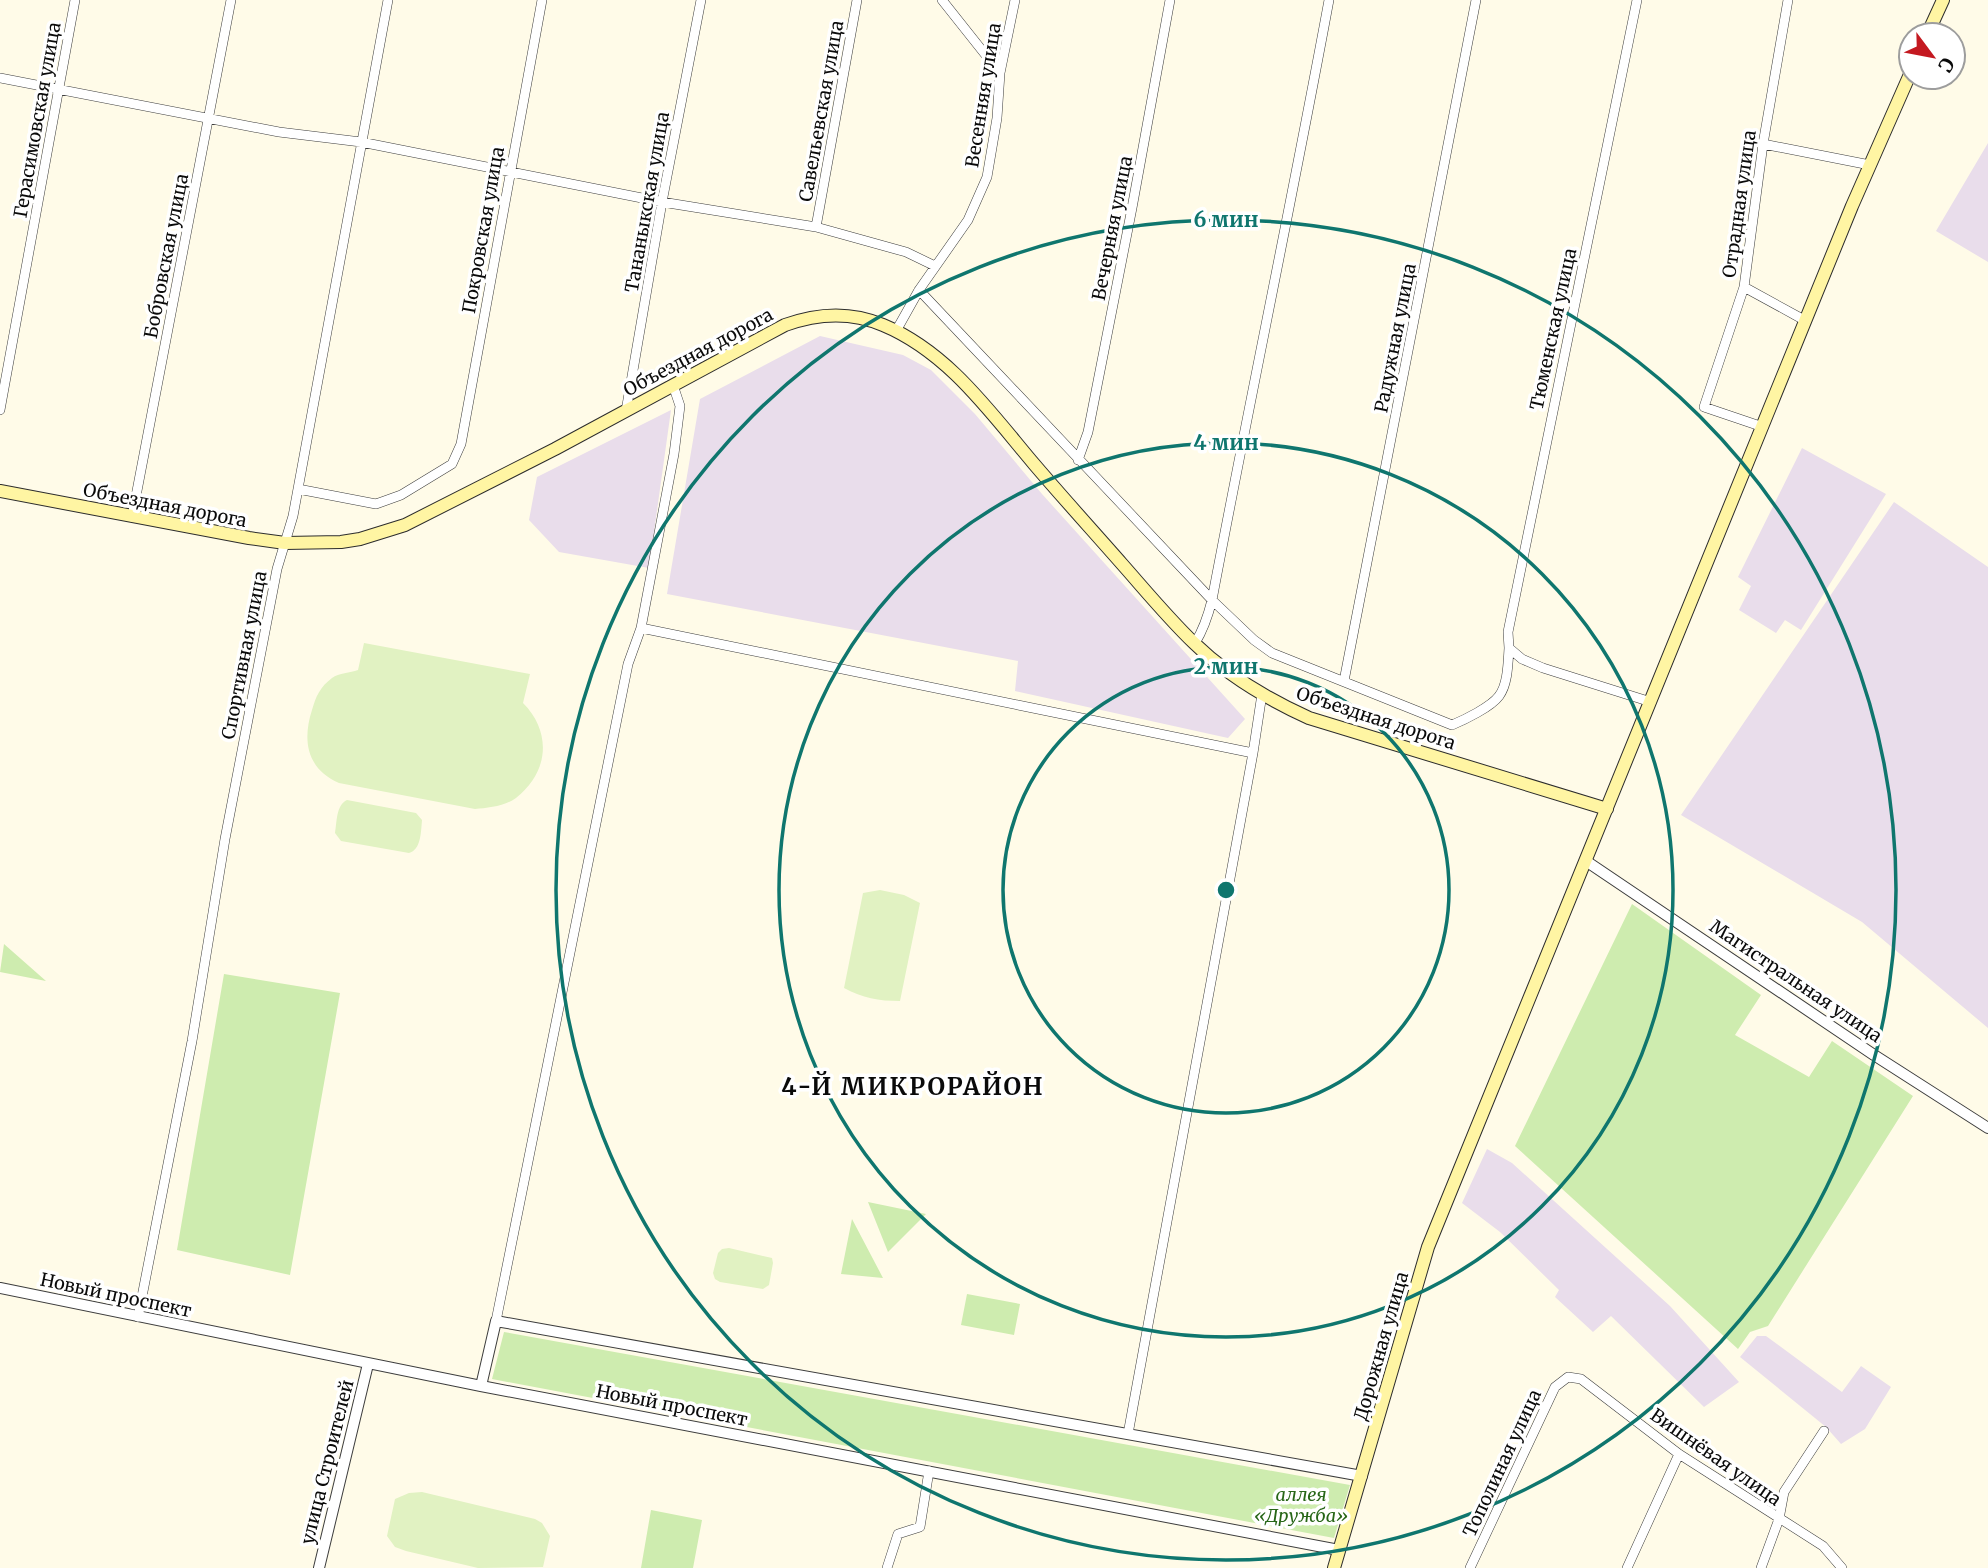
<svg xmlns="http://www.w3.org/2000/svg" width="1988" height="1568" viewBox="0 0 1988 1568" font-family="Merriweather,serif">
  <style>
    .industrial { fill: #e9ddeb }
    .green { fill: #ceecaf }
    .pitch { fill: #e1f2c2 }
    .lines { fill: none; stroke-linecap: round; stroke-linejoin: round }
    .minor-casing { stroke: #3d3d3d; stroke-width: 10 }
    .tertiary-casing { stroke: #3d3d3d; stroke-width: 12 }
    .secondary-casing { stroke: #2c2c2c; stroke-width: 14 }
    .minor { stroke: #fff; stroke-width: 9 }
    .tertiary { stroke: #fff; stroke-width: 10 }
    .secondary { stroke: #fff5a3; stroke-width: 12 }
    .ring { fill: none; stroke: #0f766e; stroke-width: 3.5 }
    .labels { text-anchor: middle; dominant-baseline: central; stroke-width: 7; stroke-linejoin: round; paint-order: stroke }
    .street-label { font-size: 18px; fill: #0a0a0a; stroke: #fff }
    .park-label { font-size: 18px; font-style: italic; fill: #276617; stroke: #fff }
    .district-label { font-size: 24px; font-weight: bold; letter-spacing: 2px; fill: #0a0a0a; stroke: #fff }
    .centre { fill: #0f766e; stroke: #fff; stroke-width: 3.5 }
    .ring-label { font-size: 21px; text-anchor: middle; font-weight: bold; fill: #0f766e; stroke: #fff; stroke-width: 7; stroke-linejoin: round; paint-order: stroke }
  </style>
  <rect width="100%" height="100%" fill="#fffbe8"/>
  <path class="industrial" d="M 1988,143 L 1988,262 L 1936,231 Z
    M 820,336 L 903,355 L 931,370 L 975,414 L 1042,494 L 1245,719 L 1228,738 L 1015,691 L 1018,661 L 667,594 L 700,399 Z
    M 671,410 L 649,568 L 559,552 L 529,520 L 537,477 Z
    M 1802,448 L 1886,494 L 1801,630 L 1785,620 L 1776,633 L 1739,610 L 1751,586 L 1738,577 Z
    M 1894,502 L 1988,567 L 1988,1028 L 1862,922 L 1681,815 Z
    M 1487,1149 L 1512,1163 L 1670,1306 L 1739,1382 L 1704,1407 L 1611,1316 L 1593,1332 L 1555,1297 L 1559,1290 L 1500,1232 L 1462,1203 Z
    M 1757,1336 L 1766,1336 L 1842,1392 L 1861,1366 L 1891,1387 L 1865,1429 L 1841,1444 L 1826,1427 L 1740,1357 Z"/>
  <path class="green" d="M 1632,904 L 1761,995 L 1735,1035 L 1809,1077 L 1832,1041 L 1913,1096 L 1768,1326 L 1750,1332 L 1738,1349 L 1515,1146 Z
    M 4,944 L 46,981 L 0,972 Z
    M 224,974 L 340,993 L 290,1275 L 177,1250 Z
    M 868,1202 L 926,1214 L 888,1252 Z
    M 852,1219 L 883,1278 L 841,1274 Z
    M 967,1294 L 1020,1304 L 1014,1335 L 961,1325 Z
    M 504,1332 L 1350,1485 L 1334,1538 L 492,1379 Z
    M 651,1510 L 702,1520 L 693,1568 L 641,1568 Z"/>
  <path class="pitch" d="M 364,643 L 530,674 L 523,703 C 552,732 549,772 516,798 C 505,806 488,808 475,809 L 339,783 C 307,769 302,741 312,710 C 316,696 320,687 332,678 C 339,673 350,673 358,670 Z
    M 347,800 L 416,813 L 422,820 C 421,832 421,850 409,853 L 341,841 L 335,833 C 337,822 336,805 347,800 Z
    M 880,890 L 904,895 L 920,903 L 900,1001 C 878,1001 863,998 844,988 L 863,893 Z
    M 729,1248 L 772,1258 L 773,1263 L 769,1285 L 763,1289 L 720,1282 L 715,1279 L 713,1273 L 718,1253 L 722,1249 Z
    M 422,1492 L 535,1519 L 542,1523 L 550,1536 L 543,1567 L 478,1568 L 406,1551 L 395,1547 L 387,1536 L 395,1499 L 409,1493 Z"/>
  <g class="lines">
    <defs>
      <path id="minor" d="M 942,0 L 1000,73
        M 1637,0 L 1508,632 L 1509,648 L 1522,659 L 1543,668 L 1651,702
        M 0,78 L 279,132 L 361,142 L 662,202 L 816,227 L 906,252 L 935,266
        M 1763,144 L 1870,165
        M 816,227 L 857,0
        M 1744,287 L 1806,321
        M 919,290 L 1212,600 L 1254,640 L 1272,653 L 1452,725 C 1464,720 1491,707 1499,696 C 1508,684 1508,663 1509,648
        M 896,331 L 919,290 L 968,220 L 987,177 L 997,118 L 1000,73 L 1015,0
        M 0,410 L 75,0
        M 626,411 L 662,202 L 701,0
        M 1763,427 L 1704,407 L 1744,287 L 1763,144 L 1788,0
        M 1078,460 L 1088,432 L 1132,208 L 1170,0
        M 298,489 L 376,504 L 401,495 L 452,464 L 461,444 L 542,0
        M 132,517 L 231,0
        M 641,628 L 1253,753
        M 1195,643 C 1204,629 1208,616 1212,600 C 1250,399 1292,200 1329,0
        M 1344,681 L 1476,0
        M 138,1317 L 192,1041 L 225,839 L 277,569 L 293,516 L 388,0
        M 496,1321 L 628,664 L 641,628 L 674,454 L 680,406 L 673,385
        M 1128,1434 L 1253,753 L 1262,694
        M 887,1568 L 898,1534 L 920,1527 L 929,1471
        M 1470,1568 L 1555,1387 L 1568,1377 L 1581,1379 L 1679,1454 L 1823,1546 L 1842,1568
        M 1627,1568 L 1679,1454
        M 1761,1568 L 1779,1519 L 1784,1492 L 1824,1431"/>
      <path id="tertiary" d="M 1586,861 L 1874,1055 L 1988,1128
        M 0,1288 L 481,1386 L 1339,1550
        M 481,1386 L 496,1321 L 1362,1476
        M 319,1568 L 368,1364"/>
      <path id="secondary" d="M 1927,35 L 1943,0
        M 0,491 L 249,538 L 285,543 L 341,542 L 360,539 L 405,525 L 555,449 L 785,325 C 818,313 850,311 883,325 C 948,352 990,412 1034,464 C 1063,498 1093,531 1122,564 C 1145,590 1168,618 1194,643 C 1227,675 1267,699 1309,718 L 1607,809
        M 1334,1568 L 1428,1247 L 1852,206 L 1911,72"/>
    </defs>
    <use href="#minor" class="minor-casing"/>
    <use href="#tertiary" class="tertiary-casing"/>
    <use href="#secondary" class="secondary-casing"/>
    <use href="#minor" class="minor"/>
    <use href="#tertiary" class="tertiary"/>
    <use href="#secondary" class="secondary"/>
  </g>
  <g class="ring">
    <circle cx="1226" cy="890" r="223"/>
    <circle cx="1226" cy="890" r="447"/>
    <circle cx="1226" cy="890" r="670"/>
  </g>
  <g class="labels">
    <g class="street-label">
      <text transform="translate(983 95) rotate(-81)">Весенняя улица</text>
      <text transform="translate(821 111) rotate(-80)">Савельевская улица</text>
      <text transform="translate(37 120) rotate(-80)">Герасимовская улица</text>
      <text transform="translate(647 202) rotate(-80)">Тананыкская улица</text>
      <text transform="translate(1739 204) rotate(-82)">Отрадная улица</text>
      <text transform="translate(1112 228) rotate(-79)">Вечерняя улица</text>
      <text transform="translate(483 230) rotate(-80)">Покровская улица</text>
      <text transform="translate(166 256) rotate(-79)">Бобровская улица</text>
      <text transform="translate(1553 329) rotate(-78)">Тюменская улица</text>
      <text transform="translate(1395 338) rotate(-79)">Радужная улица</text>
      <text transform="translate(698 352) rotate(-28)">Объездная дорога</text>
      <text transform="translate(165 505) rotate(11)">Объездная дорога</text>
      <text transform="translate(244 655) rotate(-79)">Спортивная улица</text>
      <text transform="translate(1376 718) rotate(18)">Объездная дорога</text>
      <text transform="translate(1796 981) rotate(34)">Магистральная улица</text>
      <text transform="translate(116 1295) rotate(12)">Новый проспект</text>
      <text transform="translate(1381 1346) rotate(-74)">Дорожная улица</text>
      <text transform="translate(672 1405) rotate(11)">Новый проспект</text>
      <text transform="translate(1716 1457) rotate(35)">Вишнёвая улица</text>
      <text transform="translate(327 1462) rotate(-76)">улица Строителей</text>
      <text transform="translate(1502 1463) rotate(-65)">Тополиная улица</text>
    </g>
    <g class="park-label">
      <text x="1301" y="1494">аллея<tspan x="1301" dy="21">«Дружба»</tspan></text>
    </g>
    <g class="district-label">
      <text x="913" y="1086">4-Й МИКРОРАЙОН</text>
    </g>
  </g>
  <circle cx="1226" cy="890" r="10" class="centre"/>
  <g class="ring-label">
    <text x="1226" y="227">6 мин</text>
    <text x="1226" y="450">4 мин</text>
    <text x="1226" y="674">2 мин</text>
  </g>
  <g transform="translate(1932 56) rotate(122)"><circle r="33" fill="#ffffff" stroke="#9d9d9d" stroke-width="2"/>
  <path d="M0-5L12 26L0 18L-12 26Z" fill="#c41920"/>
  <text y="-10" font-size="19" font-weight="bold" text-anchor="middle" fill="#0a0a0a">С</text>
  </g>
</svg>
